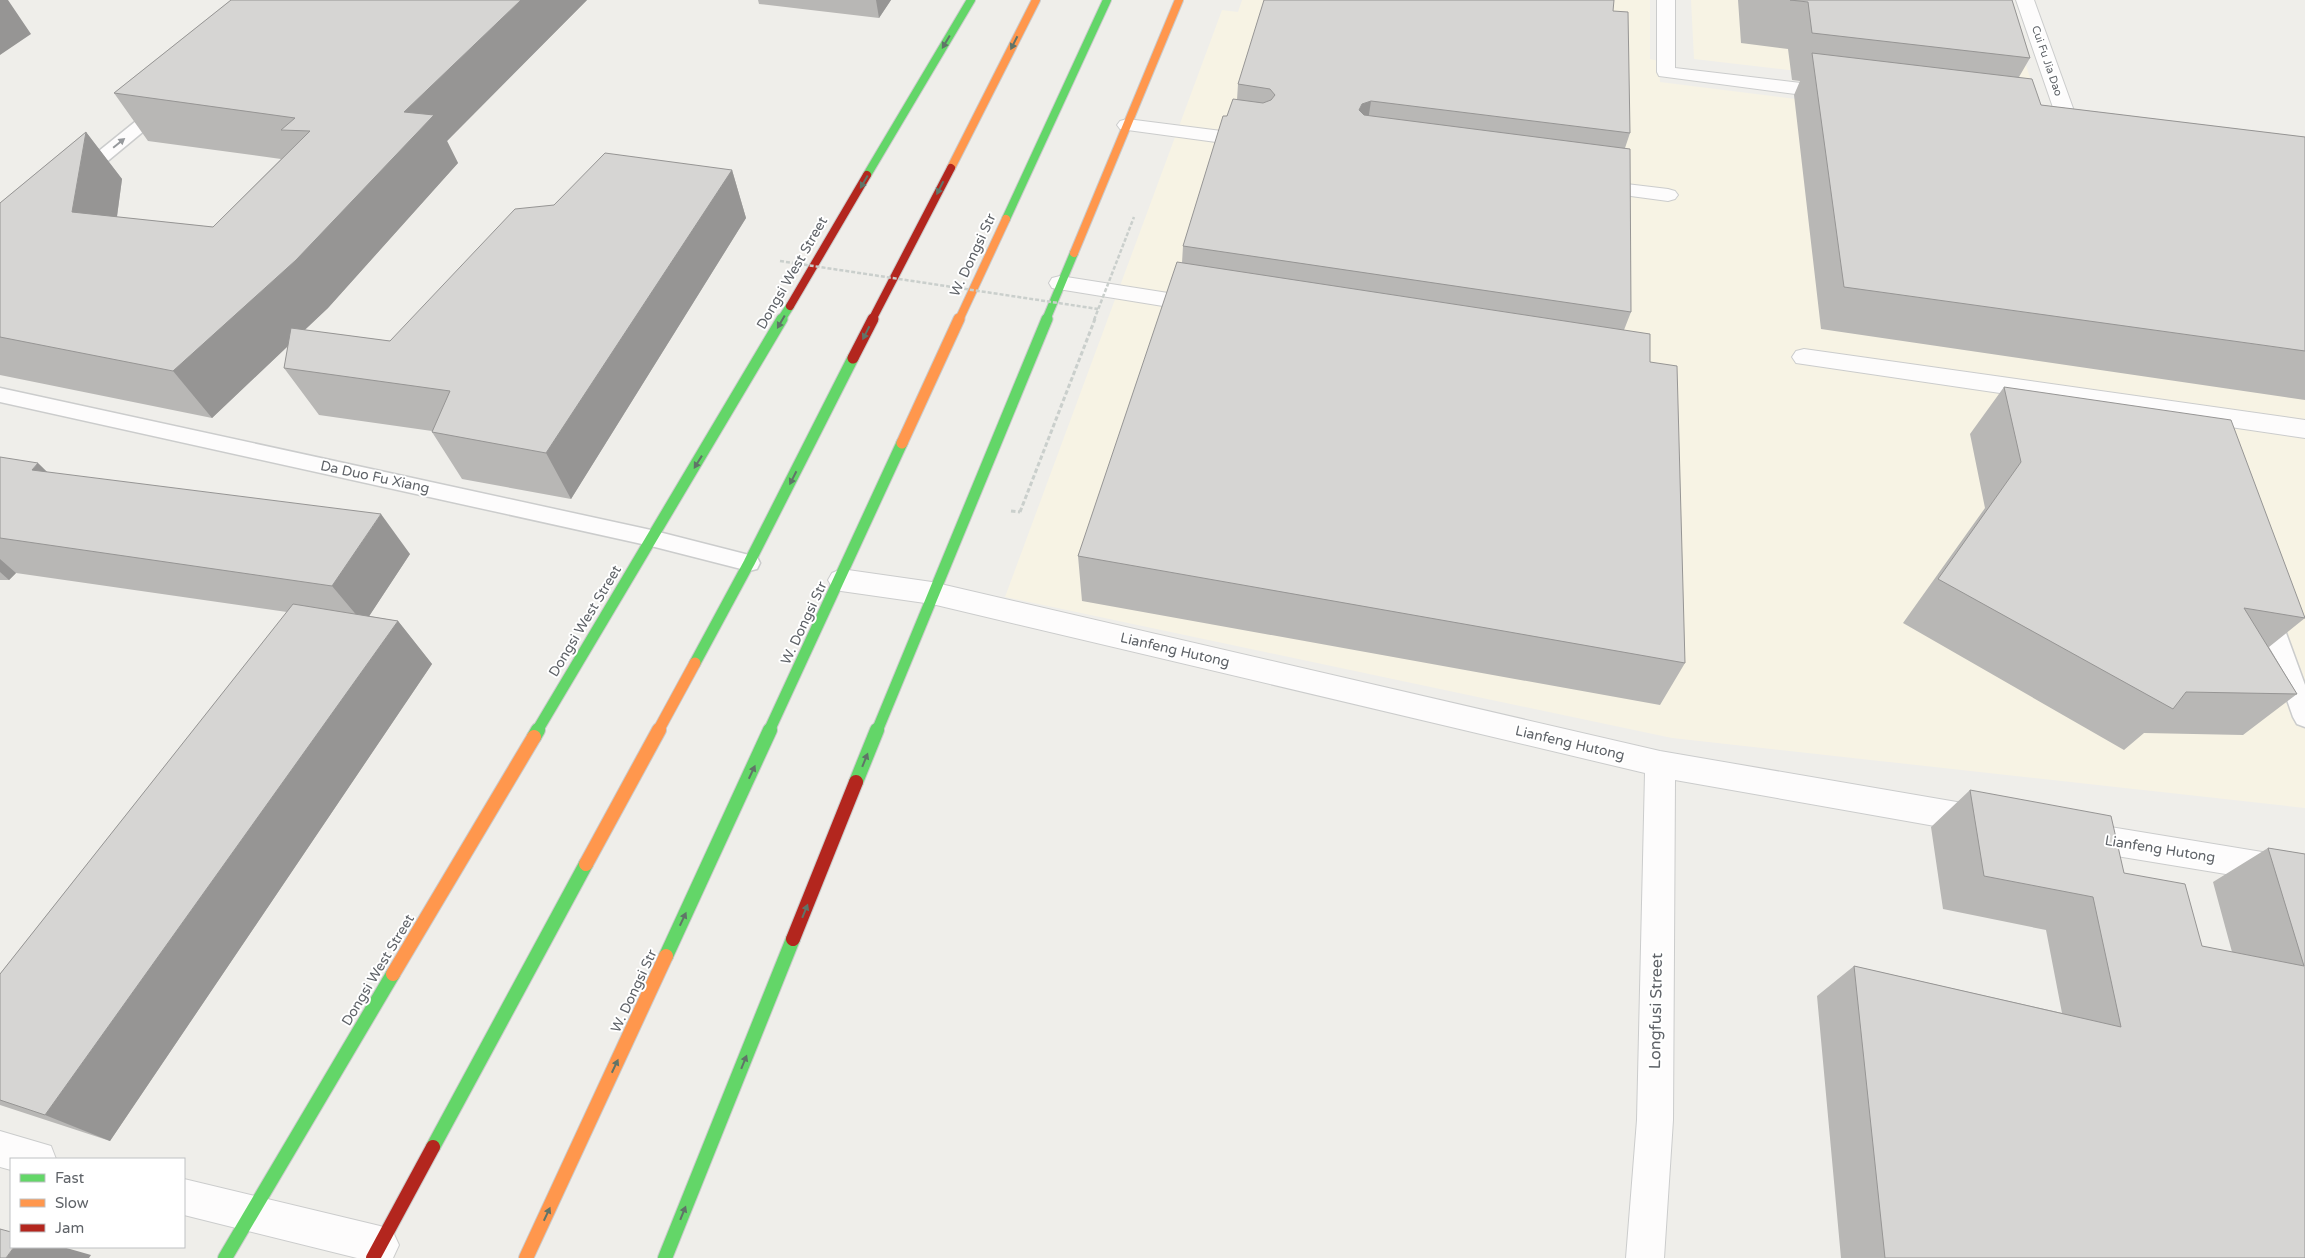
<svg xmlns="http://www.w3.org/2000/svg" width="2305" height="1258" viewBox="0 0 2305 1258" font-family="'Varela Round',sans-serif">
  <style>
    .commercial { fill: #f7f3e4 }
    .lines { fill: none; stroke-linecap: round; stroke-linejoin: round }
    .lane-casing { stroke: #cbcccc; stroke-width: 3 }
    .street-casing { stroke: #cbcccc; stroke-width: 2 }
    .fast-far2-casing { stroke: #cacacb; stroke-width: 10 }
    .fast-far1-casing { stroke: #cacacb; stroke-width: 13 }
    .fast-casing { stroke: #cacacb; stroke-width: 16 }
    .slow-far2-casing { stroke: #cacacb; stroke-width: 10 }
    .slow-far1-casing { stroke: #cacacb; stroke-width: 13 }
    .slow-casing { stroke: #cacacb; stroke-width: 16 }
    .jam-far2-casing { stroke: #cacacb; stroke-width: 10 }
    .jam-far1-casing { stroke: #cacacb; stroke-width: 13 }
    .jam-casing { stroke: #cacacb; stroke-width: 16 }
    .path { stroke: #cacfcc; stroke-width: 3; stroke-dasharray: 4.5 2.5; stroke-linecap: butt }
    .lane { fill: #fdfcfc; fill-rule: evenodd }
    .street { fill: #fdfcfc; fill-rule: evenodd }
    .fast-far2 { stroke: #63d668; stroke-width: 8 }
    .fast-far1 { stroke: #63d668; stroke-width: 11 }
    .fast { stroke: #63d668; stroke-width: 14 }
    .slow-far2 { stroke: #ff974d; stroke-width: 8 }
    .slow-far1 { stroke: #ff974d; stroke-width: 11 }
    .slow { stroke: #ff974d; stroke-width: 14 }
    .jam-far2 { stroke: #b3261e; stroke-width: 8 }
    .jam-far1 { stroke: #b3261e; stroke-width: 11 }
    .jam { stroke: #b3261e; stroke-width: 14 }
    .path-bridge-far1 { stroke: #cacfcc; stroke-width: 2.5; stroke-dasharray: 4 2; stroke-linecap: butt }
    .path-bridge { stroke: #cacfcc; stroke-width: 3; stroke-dasharray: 4.5 2.5; stroke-linecap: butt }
    .wall { fill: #b8b7b5 }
    .shaded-wall { fill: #969594 }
    .building { fill: #d6d5d3; stroke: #969594 }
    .oneway { fill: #607468 }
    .oneway2 { fill: #96999c }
    .labels { text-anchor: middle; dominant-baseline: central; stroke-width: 4; stroke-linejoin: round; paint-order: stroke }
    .far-street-label { font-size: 11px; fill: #5f6368; stroke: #fff }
    .street-label { font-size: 14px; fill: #5f6368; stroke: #fff }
    .near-street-label { font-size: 16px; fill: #5f6368; stroke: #fff }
  </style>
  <rect width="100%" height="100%" fill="#efeeea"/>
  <path class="commercial" d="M 1242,0 L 1650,0 L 1650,59 L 1659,61 L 1660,82 L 2305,163 L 2305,808 L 1672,738 L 1005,597 L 1222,10 L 1238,12 Z
    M 1691,0 L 2005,0 L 2037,99 L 1694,59 Z"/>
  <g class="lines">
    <defs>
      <path id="lane" d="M 162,103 L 170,108 L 168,111 L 86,179 L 74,179 L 72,175 L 74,171 L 156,105 Z
        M 0,388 L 651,530 L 749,555 L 757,557 L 760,563 L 757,569 L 749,571 L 651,546 L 0,402 Z
        M 2267,602 L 2275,605 L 2278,611 L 2305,685 L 2305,727 L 2297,724 L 2293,717 L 2256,611 L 2259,605 Z"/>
      <path id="street" d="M 1657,0 L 1675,0 L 1675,68 L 1834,87 L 1841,89 L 1844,93 L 1841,97 L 1834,99 L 1659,76 L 1657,72 Z
        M 2016,0 L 2034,0 L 2078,122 L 2075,126 L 2061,126 L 2058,122 Z
        M 1127,119 L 1253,135 L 1260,137 L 1263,141 L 1260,145 L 1253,147 L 1120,129 L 1117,125 L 1120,121 Z
        M 1593,180 L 1668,189 L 1675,191 L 1678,195 L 1675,199 L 1668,201 L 1586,190 L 1583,186 L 1586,182 Z
        M 1060,276 L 1200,298 L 1208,300 L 1211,305 L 1208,310 L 1200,312 L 1052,288 L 1049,283 L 1052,278 Z
        M 1804,349 L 2305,420 L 2305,438 L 1796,363 L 1792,357 L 1796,351 Z
        M 841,569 L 932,582 L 1660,751 L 1980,806 L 1991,810 L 1995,820 L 1991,830 L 1980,834 L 1675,780 L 1673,1120 L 1664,1258 L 1626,1258 L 1637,1120 L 1645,773 L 932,604 L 841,591 L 832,587 L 828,580 L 832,573 Z
        M 2080,822 L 2305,859 L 2305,887 L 2080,850 L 2069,846 L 2065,836 L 2069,826 Z
        M 0,1131 L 51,1146 L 56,1159 L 11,1159 L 11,1170 L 0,1167 Z
        M 184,1179 L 380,1226 L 393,1232 L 399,1245 L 393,1258 L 357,1258 L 184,1215 Z"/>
      <path id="fast-far2" d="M 867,175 L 971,0
        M 1006,219 L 1107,0
        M 781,320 L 790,306
        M 1046,320 L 1074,253"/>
      <path id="fast-far1" d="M 695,663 L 749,563 L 853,358
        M 537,731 L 782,319
        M 769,731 L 902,443
        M 877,731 L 1047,319"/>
      <path id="fast" d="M 534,737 L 538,730
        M 856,782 L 877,730
        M 666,956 L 770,730
        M 433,1147 L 586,864
        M 225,1258 L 393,974
        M 665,1258 L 793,939"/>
      <path id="slow-far2" d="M 951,168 L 1036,0
        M 1074,253 L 1179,0
        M 959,320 L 1006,219"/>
      <path id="slow-far1" d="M 902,443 L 959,319
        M 658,731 L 695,663"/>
      <path id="slow" d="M 586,864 L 659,730
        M 393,974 L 534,737
        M 526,1258 L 666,956"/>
      <path id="jam-far2" d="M 790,306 L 867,175
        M 872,320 L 951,168"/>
      <path id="jam-far1" d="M 853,358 L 873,319"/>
      <path id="jam" d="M 793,939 L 856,782
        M 373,1258 L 433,1147"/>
    </defs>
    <use href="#lane" class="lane-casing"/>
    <use href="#street" class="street-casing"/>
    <use href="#fast-far2" class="fast-far2-casing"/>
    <use href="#fast-far1" class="fast-far1-casing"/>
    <use href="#fast" class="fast-casing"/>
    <use href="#slow-far2" class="slow-far2-casing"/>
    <use href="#slow-far1" class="slow-far1-casing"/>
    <use href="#slow" class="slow-casing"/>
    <use href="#jam-far2" class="jam-far2-casing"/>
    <use href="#jam-far1" class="jam-far1-casing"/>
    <use href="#jam" class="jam-casing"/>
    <path class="path" d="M 1011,511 L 1020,512"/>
    <use href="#lane" class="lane"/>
    <use href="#street" class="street"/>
    <use href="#fast-far2" class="fast-far2"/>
    <use href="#fast-far1" class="fast-far1"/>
    <use href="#fast" class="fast"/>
    <use href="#slow-far2" class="slow-far2"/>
    <use href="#slow-far1" class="slow-far1"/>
    <use href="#slow" class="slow"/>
    <use href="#jam-far2" class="jam-far2"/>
    <use href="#jam-far1" class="jam-far1"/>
    <use href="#jam" class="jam"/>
    <path class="path-bridge-far1" d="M 780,261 L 1098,309
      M 1094,320 L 1134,217"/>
    <path class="path-bridge" d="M 1020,512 L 1095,319"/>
  </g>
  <path class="wall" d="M 231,0 L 587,0 L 447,141 L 458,163 L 328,308 L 304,330 L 390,341 L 554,205 L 732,170 L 746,218 L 571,499 L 462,479 L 432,432 L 432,431 L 319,415 L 284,368 L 288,346 L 212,418 L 0,375 L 0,203 L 86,132 L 122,179 L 117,217 L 213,227 L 281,159 L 148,141 L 114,93 Z
    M 758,0 L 891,0 L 879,18 L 759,4 Z
    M 1738,0 L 2012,0 L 2030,58 L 2019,77 L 2041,105 L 2305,137 L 2305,400 L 1821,329 L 1794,95 L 1800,81 L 1792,80 L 1788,49 L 1741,43 Z
    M 1613,11 L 1630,133 L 1625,148 L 1631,312 L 1624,330 L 1650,362 L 1685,663 L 1660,705 L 1082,601 L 1078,556 L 1182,263 L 1183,246 L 1227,116 L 1237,100 L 1238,84 Z
    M 2004,387 L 2305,618 L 2269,647 L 2297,694 L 2243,735 L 2144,733 L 2124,750 L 1903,623 L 1985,508 L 1970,434 Z
    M 0,457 L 46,472 L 410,554 L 369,616 L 398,621 L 432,664 L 110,1141 L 0,1105 L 0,974 L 287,612 L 16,573 L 9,580 L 0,580 Z
    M 1970,790 L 2124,873 L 2202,946 L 2232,952 L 2213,882 L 2268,848 L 2305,854 L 2305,1258 L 1841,1258 L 1817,996 L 1854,966 L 2062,1013 L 2046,930 L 1943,909 L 1931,827 Z"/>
  <path class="shaded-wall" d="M 0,0 L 8,0 L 31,34 L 0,55 Z
    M 521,0 L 587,0 L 447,141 L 458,163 L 328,308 L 212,418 L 173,371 L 404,112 Z
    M 876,0 L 891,0 L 879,18 Z
    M 1371,101 L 1364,148 L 1359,110 L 1362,104 Z
    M 86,132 L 122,179 L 111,260 L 72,212 Z
    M 732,170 L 746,218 L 571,499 L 546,453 Z
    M 38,463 L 79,503 L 32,470 Z
    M 381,514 L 410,554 L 364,624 L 332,586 Z
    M 0,559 L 16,573 L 9,580 L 0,572 Z
    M 398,621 L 432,664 L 110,1141 L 45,1115 Z
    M 14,1247 L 63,1247 L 91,1255 L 89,1258 L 6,1258 Z"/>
  <path class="building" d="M 231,0 L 521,0 L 404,112 L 434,115 L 296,260 L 173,371 L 0,337 L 0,203 L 86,132 L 72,212 L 213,227 L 310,131 L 281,130 L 295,118 L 114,93 Z
    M 1264,0 L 1614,0 L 1613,11 L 1628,12 L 1630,133 L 1371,101 L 1362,104 L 1359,110 L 1364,115 L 1630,149 L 1631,312 L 1183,246 L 1223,116 L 1227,116 L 1233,99 L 1263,103 L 1271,100 L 1275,95 L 1270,89 L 1238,84 Z
    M 1790,0 L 2012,0 L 2030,58 L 1812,33 L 1808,2 Z
    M 1812,53 L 2032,79 L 2041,105 L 2305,137 L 2305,351 L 1844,287 Z
    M 605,153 L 732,170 L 546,453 L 432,432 L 450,391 L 284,368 L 291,328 L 390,341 L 515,209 L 554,205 Z
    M 1177,262 L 1650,334 L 1650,362 L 1677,366 L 1685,663 L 1078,556 Z
    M 2004,387 L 2231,420 L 2305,618 L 2244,608 L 2297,694 L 2186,692 L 2173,709 L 1938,579 L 2021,462 Z
    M 0,457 L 38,463 L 32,470 L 381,514 L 332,586 L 0,538 Z
    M 293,604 L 398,621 L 45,1115 L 0,1100 L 0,974 Z
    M 1970,790 L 2111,816 L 2124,873 L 2185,884 L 2202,946 L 2304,966 L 2268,848 L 2305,854 L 2305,1258 L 1885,1258 L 1854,966 L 2121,1027 L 2093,897 L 1984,876 Z
    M 0,1229 L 11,1232 L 11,1247 L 14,1247 L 6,1258 L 0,1258 Z"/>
  <defs><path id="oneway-solid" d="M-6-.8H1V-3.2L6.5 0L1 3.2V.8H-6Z" transform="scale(1.25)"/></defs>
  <g class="oneway">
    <use href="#oneway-solid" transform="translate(946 42) rotate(121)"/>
    <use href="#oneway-solid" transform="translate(1014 43) rotate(117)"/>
    <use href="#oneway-solid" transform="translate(864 182) rotate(120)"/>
    <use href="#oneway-solid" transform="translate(940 188) rotate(117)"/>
    <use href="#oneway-solid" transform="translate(781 322) rotate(120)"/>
    <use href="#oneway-solid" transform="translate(866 333) rotate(117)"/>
    <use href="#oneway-solid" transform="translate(698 462) rotate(122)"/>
    <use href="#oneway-solid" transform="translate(793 478) rotate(117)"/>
    <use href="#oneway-solid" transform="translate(865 760) rotate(-68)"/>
    <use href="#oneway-solid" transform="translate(752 772) rotate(-65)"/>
    <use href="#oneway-solid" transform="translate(805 911) rotate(-68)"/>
    <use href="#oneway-solid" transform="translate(683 919) rotate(-65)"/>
    <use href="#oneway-solid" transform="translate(744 1062) rotate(-68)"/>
    <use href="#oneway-solid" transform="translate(615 1066) rotate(-65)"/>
    <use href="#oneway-solid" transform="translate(683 1213) rotate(-68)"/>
    <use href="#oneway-solid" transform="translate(547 1214) rotate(-65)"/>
  </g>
  <use class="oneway2" href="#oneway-solid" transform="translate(119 143) rotate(-39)"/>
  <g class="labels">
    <g class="far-street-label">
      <text transform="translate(2047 61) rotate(71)">Cui Fu Jia Dao</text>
    </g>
    <g class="street-label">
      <text transform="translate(973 255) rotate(-65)">W. Dongsi Str</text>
      <text transform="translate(792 273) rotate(-60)">Dongsi West Street</text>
      <text transform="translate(375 477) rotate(12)">Da Duo Fu Xiang</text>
      <text transform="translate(585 621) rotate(-59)">Dongsi West Street</text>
      <text transform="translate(804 623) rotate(-65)">W. Dongsi Str</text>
      <text transform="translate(1175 650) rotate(13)">Lianfeng Hutong</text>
      <text transform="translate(1570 743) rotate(13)">Lianfeng Hutong</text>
      <text transform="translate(2160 849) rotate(9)">Lianfeng Hutong</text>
      <text transform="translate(378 970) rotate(-59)">Dongsi West Street</text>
      <text transform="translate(634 991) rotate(-65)">W. Dongsi Str</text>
    </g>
    <g class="near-street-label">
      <text transform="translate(1656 1011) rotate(-89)">Longfusi Street</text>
    </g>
  </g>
  <rect x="10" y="1158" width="175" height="90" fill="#ffffff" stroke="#bfc1c3"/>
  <rect x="20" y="1174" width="25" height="8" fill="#63d668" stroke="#bfc1c3"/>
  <text x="55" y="1183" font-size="15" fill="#5f6368">Fast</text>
  <rect x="20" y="1199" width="25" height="8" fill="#ff974d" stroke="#bfc1c3"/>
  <text x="55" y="1208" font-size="15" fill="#5f6368">Slow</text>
  <rect x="20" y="1224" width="25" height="8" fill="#b3261e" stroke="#bfc1c3"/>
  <text x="55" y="1233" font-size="15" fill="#5f6368">Jam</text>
</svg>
